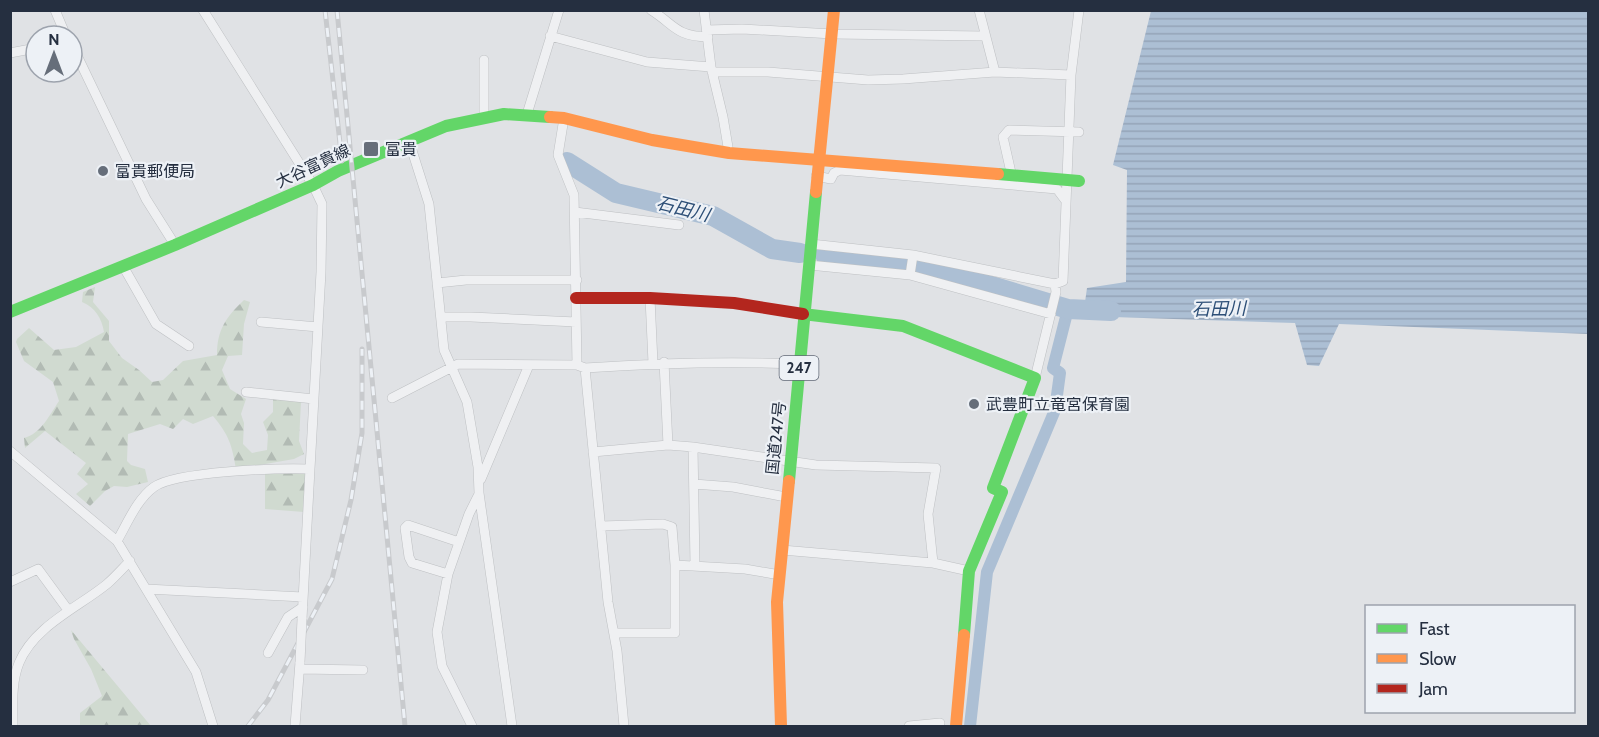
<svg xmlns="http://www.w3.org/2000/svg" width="1599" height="737" viewBox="0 0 1599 737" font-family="Cabin,'Noto Sans JP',sans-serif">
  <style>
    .forest { fill: url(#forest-firs) }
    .water { fill: url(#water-rules) }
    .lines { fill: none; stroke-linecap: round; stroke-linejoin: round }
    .canal { stroke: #acbfd4; stroke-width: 12 }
    .river { stroke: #acbfd4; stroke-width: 20 }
    .street-casing { stroke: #bec0c3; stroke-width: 10 }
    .street { stroke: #eff0f2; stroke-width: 9 }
    .fast { stroke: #63d668; stroke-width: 12 }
    .slow { stroke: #ff974d; stroke-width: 12 }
    .jam { stroke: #b3261e; stroke-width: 12 }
    .rail-casing { stroke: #c8cacd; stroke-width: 5 }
    .rail { stroke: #edf1f6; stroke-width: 3; stroke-dasharray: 9; stroke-linecap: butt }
    .street-bridge-casing { stroke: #bec0c3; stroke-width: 10; stroke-linecap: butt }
    .street-bridge { stroke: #eff0f2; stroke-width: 9 }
    .poi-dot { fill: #666e7a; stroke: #edf1f6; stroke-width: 2 }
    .labels { text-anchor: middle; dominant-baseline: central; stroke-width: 4.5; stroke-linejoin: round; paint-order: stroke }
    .shield { fill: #edf1f6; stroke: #616977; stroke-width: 1.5 }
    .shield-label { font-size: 15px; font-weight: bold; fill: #252f40 }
    .poi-label { font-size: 16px; fill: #252f40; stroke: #edf1f6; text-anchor: start }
    .street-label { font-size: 16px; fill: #252f40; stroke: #edf1f6 }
    .water-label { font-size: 18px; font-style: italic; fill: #2d4f77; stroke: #edf1f6 }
  </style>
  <defs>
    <pattern id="forest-firs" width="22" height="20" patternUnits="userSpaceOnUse" patternTransform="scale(1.5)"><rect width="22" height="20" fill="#d0dad0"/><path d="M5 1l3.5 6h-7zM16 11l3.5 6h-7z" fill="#b2bbb4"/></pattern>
    <pattern id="water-rules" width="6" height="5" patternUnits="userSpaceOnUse" patternTransform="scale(1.5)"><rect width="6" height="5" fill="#acbfd4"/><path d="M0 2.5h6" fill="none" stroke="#94a4b7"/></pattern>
  </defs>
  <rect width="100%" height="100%" fill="#e0e2e5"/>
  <path class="forest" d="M 95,287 L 93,302 L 109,321 L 109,341 L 122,358 L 139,370 L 152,382 L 163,380 L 183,361 L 217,355 C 217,330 226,317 244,300 L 250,302 L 244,324 L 242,355 L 228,356 L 222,370 L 230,389 L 246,399 L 241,414 L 244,423 L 243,444 L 252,453 L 267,450 L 268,435 L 263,422 L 273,412 L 273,398 L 301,402 L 299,441 L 304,454 L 294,459 L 236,469 C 232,445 229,435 213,416 L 193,424 L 183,419 L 173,429 L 160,424 L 128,434 L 127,461 L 131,465 L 145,469 L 148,482 L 127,487 L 114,486 L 105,491 L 90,506 L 76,494 L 88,484 L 77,474 L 86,463 L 45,431 L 25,448 L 24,438 C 41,434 50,414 59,401 L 53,382 L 24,361 L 16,342 L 17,339 L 29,328 L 54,350 L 76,347 L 104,332 C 102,319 95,307 82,302 L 83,292 Z
    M 306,472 L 304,512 L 265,509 L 265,474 Z
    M 71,630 L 151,726 L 80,725 L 80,713 L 102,696 L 91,669 L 74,639 Z"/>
  <path class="water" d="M 1151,11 L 1588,11 L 1588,334 L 1339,324 L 1319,366 L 1307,365 L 1295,323 L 1083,316 L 1087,288 L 1126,282 L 1127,170 L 1113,165 Z"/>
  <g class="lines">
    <path class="canal" d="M 970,726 L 987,572 L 1055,410 L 1060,373 L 1053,368 L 1068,309"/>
    <path class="river" d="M 567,162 L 616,193 L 713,216 L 772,249 L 800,253
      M 825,255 L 907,266
      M 915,267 L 965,278 L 1068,309 L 1111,311"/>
    <defs>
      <path id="street" d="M 55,10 L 66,36
        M 651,10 C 675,25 675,36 708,37
        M 704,10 L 711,67 L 723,117 L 729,153
        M 979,10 L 995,72
        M 707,30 L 742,29 L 833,34 L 984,36
        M 550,36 L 647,62 L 711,67
        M 72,45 L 146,199 L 175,245
        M 10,53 L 36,48
        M 712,72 L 768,72 L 868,80 L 903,79 L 995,72 L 1071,75
        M 527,114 L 559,10
        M 484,117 L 484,60
        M 564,118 L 558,155 L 574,195 L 577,365
        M 409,141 L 429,204 L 444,350 L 467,402 L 478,467 L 479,493 L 512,726
        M 816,176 L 831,179 L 834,173 L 840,170 L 1057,189 L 1066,201
        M 1012,177 L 1003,137 L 1009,130 L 1079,132
        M 575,212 L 679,225
        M 811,244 L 913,255
        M 809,265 L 910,275 L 1051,314
        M 123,266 L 156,324 L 189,346
        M 910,275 L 913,255 L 1055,284 L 1063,281 L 1071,75 L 1079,10
        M 437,283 L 466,280 L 577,280
        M 650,298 L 653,363
        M 441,317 L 471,317 L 576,322
        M 261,322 L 318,327
        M 664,362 L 668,445
        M 585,368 L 608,602 L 617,651 L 624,726
        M 1035,378 L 1056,292 L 1055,284
        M 246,392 L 314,399
        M 392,398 L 458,364 L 577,365 L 585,368 C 658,363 727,361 800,364
        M 693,447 L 695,565
        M 10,451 L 117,541 L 196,672 L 213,726
        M 593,452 L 668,445 L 693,447 L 816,465 L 936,468 L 928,514 L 933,563 L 782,550
        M 481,479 L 529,365
        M 694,484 L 733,487 L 786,497
        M 601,526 L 663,524 L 672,527 L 675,565 L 745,569 L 780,575
        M 117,541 C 127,524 137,499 154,487 C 176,471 280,468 310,469 L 321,272 L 322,204 L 313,185 L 203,10
        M 933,563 L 969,571
        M 448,574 L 412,563 L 409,557 L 405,528 L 408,525 L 459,542
        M 10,582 L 38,569 L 68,610
        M 146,589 L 303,597
        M 302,619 L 310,469
        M 614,633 L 675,633 L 675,565
        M 268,653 L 288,617 L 303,607
        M 300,669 L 363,670
        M 13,726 C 13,705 11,683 19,663 C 34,626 79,607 107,584 C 115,577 123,568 130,561
        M 295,726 L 300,662
        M 472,726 L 442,666 L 437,632 L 448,574 L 469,514 L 479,494
        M 909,726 L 940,723"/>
    </defs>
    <use href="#street" class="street-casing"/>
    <use href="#street" class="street"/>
    <path class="fast" d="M 998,174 L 1079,181
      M 10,312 L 175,245 L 313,185 L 338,171 L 446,126 L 504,114 L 550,117
      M 803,314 L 903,326 L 1035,378 L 993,488 L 1002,492 L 969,571 L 964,635
      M 789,481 L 816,192"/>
    <path class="slow" d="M 550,117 L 564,118 L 652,140 L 729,153 L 998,174
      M 816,192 L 834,10
      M 781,726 L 777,602 L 789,481
      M 956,726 L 964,635"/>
    <path class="jam" d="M 576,298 L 650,298 L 734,303 L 803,314"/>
    <defs>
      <path id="rail" d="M 325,10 L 342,161
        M 337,10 L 405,726
        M 248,726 L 268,700 L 332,579 L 351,500 L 362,433 L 362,349"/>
    </defs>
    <use href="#rail" class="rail-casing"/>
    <use href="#rail" class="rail"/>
    <defs>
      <path id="street-bridge" d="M 300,662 L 302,619"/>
    </defs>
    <use href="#street-bridge" class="street-bridge-casing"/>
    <use href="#street-bridge" class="street-bridge"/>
  </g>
  <g class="poi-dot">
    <rect x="363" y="141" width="16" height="16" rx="3"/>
    <circle cx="103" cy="171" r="6"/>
    <circle cx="974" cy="404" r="6"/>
  </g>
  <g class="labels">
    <rect class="shield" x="779.5" y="356" width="39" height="24" rx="4.5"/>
    <g class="shield-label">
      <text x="799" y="368">247</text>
    </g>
    <g class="poi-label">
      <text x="385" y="149">富貴</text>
      <text x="115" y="171">富貴郵便局</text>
      <text x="986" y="404">武豊町立竜宮保育園</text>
    </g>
    <g class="street-label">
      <text transform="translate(313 166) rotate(-25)">大谷富貴線</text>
      <text transform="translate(776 438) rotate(-84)">国道247号</text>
    </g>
    <g class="water-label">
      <text transform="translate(683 209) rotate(14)">石田川</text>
      <text transform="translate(1219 309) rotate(-1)">石田川</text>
    </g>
  </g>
  <rect width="1599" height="737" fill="none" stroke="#252f40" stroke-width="24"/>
  <rect x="1365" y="605" width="210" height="108" fill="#edf1f6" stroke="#9da3ad" stroke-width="1.5"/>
  <rect x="1377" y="624" width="30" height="9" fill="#63d668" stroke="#9da3ad" stroke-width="1.5"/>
  <text x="1419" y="635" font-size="18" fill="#252f40">Fast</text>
  <rect x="1377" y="654" width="30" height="9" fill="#ff974d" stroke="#9da3ad" stroke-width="1.5"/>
  <text x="1419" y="665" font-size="18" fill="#252f40">Slow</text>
  <rect x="1377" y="684" width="30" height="9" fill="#b3261e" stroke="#9da3ad" stroke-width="1.5"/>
  <text x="1419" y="695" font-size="18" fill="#252f40">Jam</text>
  <g transform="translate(54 54)"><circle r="28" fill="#edf1f6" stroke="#9da3ad" stroke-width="1.5"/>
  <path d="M0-4.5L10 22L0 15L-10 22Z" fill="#666e7a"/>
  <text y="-9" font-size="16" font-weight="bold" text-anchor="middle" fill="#252f40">N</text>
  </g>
</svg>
